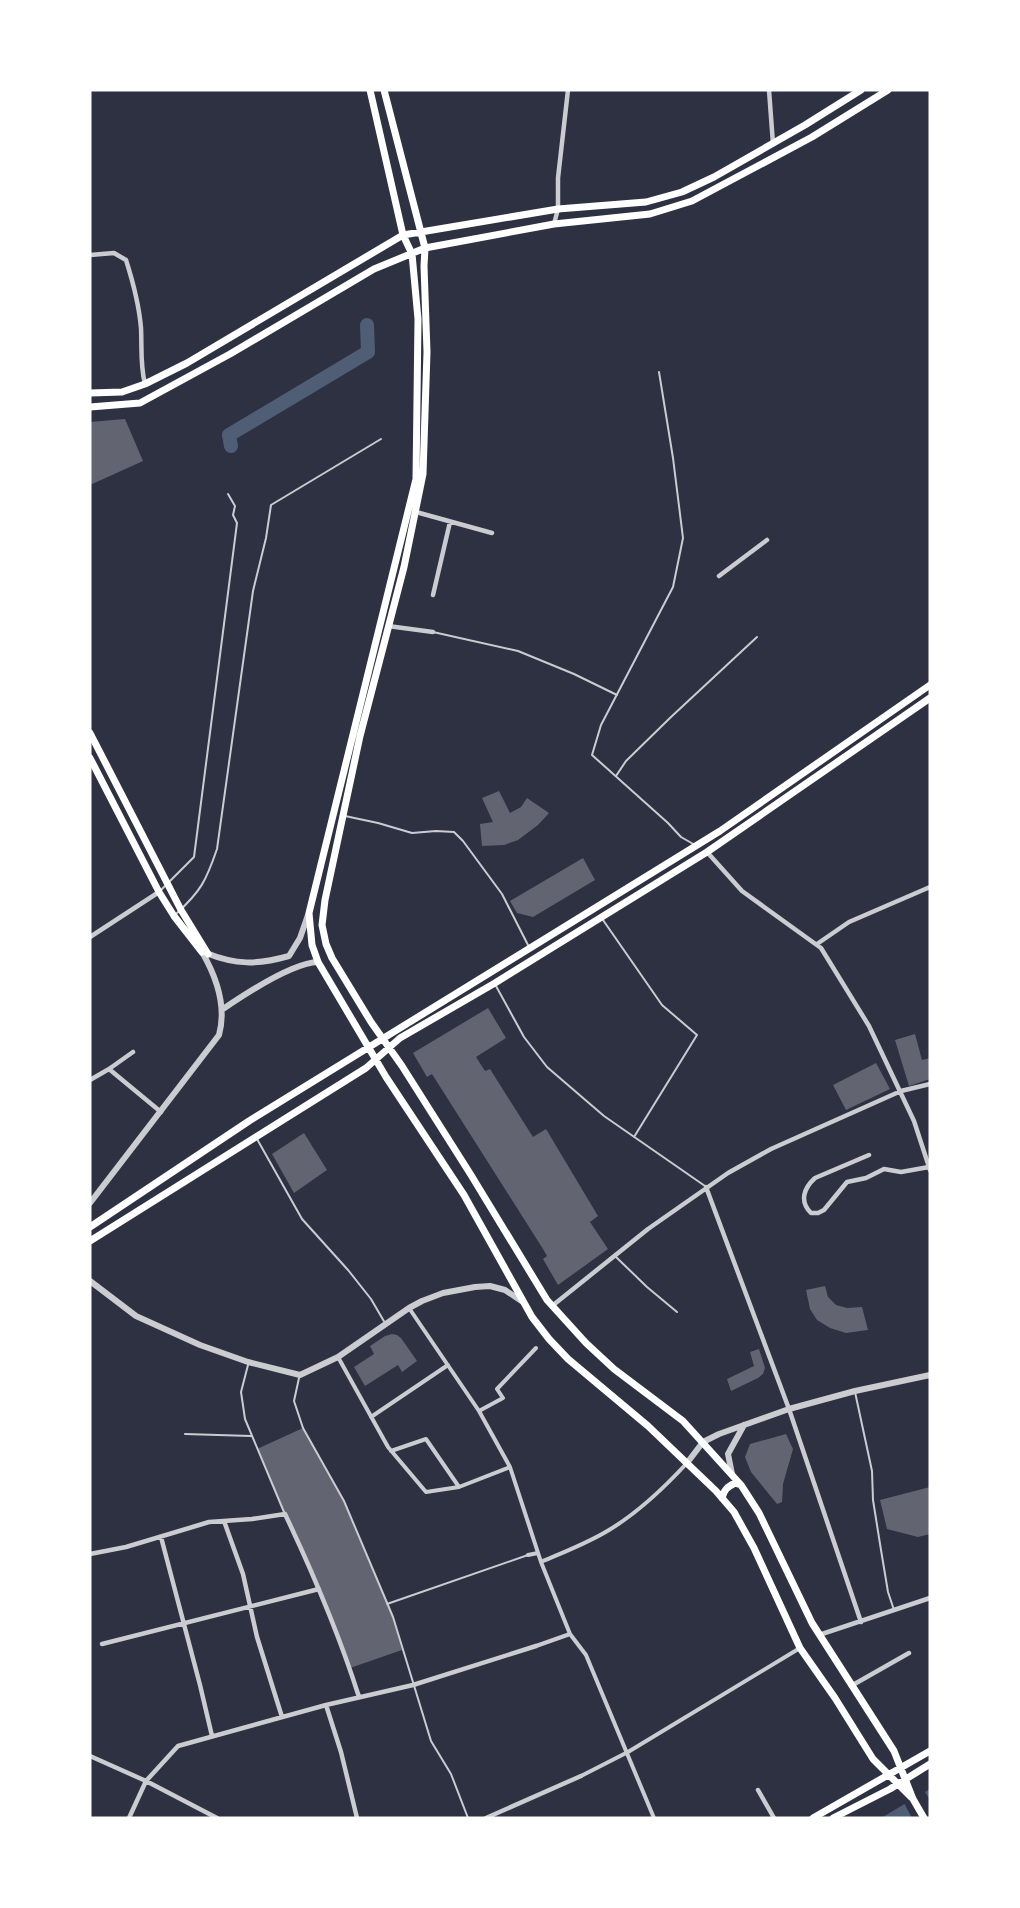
<svg xmlns="http://www.w3.org/2000/svg" width="1020" height="1908" viewBox="0 0 1020 1908" font-family="'PT Sans',sans-serif">
  <style>
    .water { fill: #4f5d75 }
    .pier { fill: #2d3142 }
    .lines { fill: none; stroke-linecap: round; stroke-linejoin: round }
    .river { stroke: #4f5d75; stroke-width: 14 }
    .building { fill: #626471 }
    .service { stroke: #caccd0; stroke-width: 2 }
    .pedestrian { stroke: #caccd0; stroke-width: 4 }
    .minor { stroke: #caccd0; stroke-width: 4.5 }
    .tertiary { stroke: #caccd0; stroke-width: 6 }
    .secondary { stroke: #fff; stroke-width: 7 }
  </style>
  <rect width="100%" height="100%" fill="#2d3142"/>
  <path class="water" d="M 930,1789 L 930,1818 L 881,1818 Z"/>
  <path class="pier" d="M 923,1789 L 930,1800 L 930,1818 L 912,1818 L 903,1801 Z"/>
  <g class="lines">
    <path class="river" d="M 231,446 L 229,435 L 368,352 L 367,325"/>
  </g>
  <path class="building" d="M 125,419 L 143,461 L 90,485 L 90,422 Z
    M 499,791 L 510,813 L 521,807 L 527,798 L 549,813 L 538,825 L 518,840 L 504,845 L 482,846 L 480,824 L 493,822 L 482,798 Z
    M 583,858 L 595,880 L 533,917 L 517,913 L 510,901 Z
    M 488,1008 L 506,1038 L 476,1057 L 485,1071 L 490,1069 L 533,1137 L 546,1129 L 598,1216 L 590,1222 L 608,1249 L 558,1285 L 543,1259 L 547,1256 L 543,1249 L 432,1074 L 427,1077 L 413,1053 Z
    M 915,1034 L 922,1060 L 930,1058 L 930,1079 L 909,1086 L 895,1040 Z
    M 876,1063 L 890,1089 L 846,1110 L 833,1085 Z
    M 304,1133 L 327,1170 L 294,1193 L 272,1154 Z
    M 825,1286 L 828,1297 L 836,1305 L 847,1308 L 862,1307 L 868,1330 L 846,1333 L 830,1328 L 817,1320 L 810,1309 L 806,1290 Z
    M 392,1334 L 397,1335 L 401,1338 L 417,1361 L 402,1372 L 398,1365 L 365,1386 L 354,1367 L 374,1354 L 370,1346 L 385,1336 Z
    M 759,1349 L 765,1368 L 763,1374 L 758,1378 L 731,1391 L 727,1379 L 754,1366 L 750,1352 Z
    M 303,1428 L 344,1501 L 393,1617 L 402,1650 L 350,1668 L 257,1449 Z
    M 786,1434 L 793,1449 L 783,1484 L 782,1502 L 777,1504 L 751,1472 L 745,1457 L 750,1444 Z
    M 930,1487 L 930,1534 L 918,1537 L 887,1529 L 880,1500 Z"/>
  <g class="lines">
    <path class="service" d="M 659,372 L 673,458 L 683,538 L 673,587 L 601,725 L 592,755 L 668,823 L 681,837 L 695,845
      M 433,632 L 518,651 L 574,674 L 617,695
      M 616,776 L 626,761 L 671,717 L 757,637
      M 345,816 L 378,823 L 412,833 L 436,831 L 454,832 L 463,841 L 502,894 L 529,947
      M 160,891 L 194,857 L 237,523 L 233,515 L 235,506 L 228,494
      M 176,914 C 201,891 206,881 217,849 L 253,591 L 266,538 L 271,505 L 381,439
      M 603,920 L 662,1005 L 697,1035 L 634,1137
      M 496,986 L 524,1037 L 547,1067 L 604,1116 L 705,1186
      M 257,1139 L 302,1219 L 348,1270 L 371,1299 L 385,1323
      M 615,1256 L 647,1287 L 677,1312
      M 248,1365 L 241,1392 L 245,1419 L 284,1512
      M 299,1378 L 294,1401 L 303,1428 L 344,1501 L 393,1617 L 431,1741 L 451,1774 L 468,1818
      M 855,1392 L 872,1471 L 873,1500 L 881,1550 L 888,1592 L 894,1610
      M 185,1434 L 251,1436
      M 387,1604 L 528,1555"/>
    <path class="pedestrian" d="M 409,1308 L 479,1411 L 510,1467 L 541,1562 L 570,1634 L 586,1655 L 654,1818
      M 338,1357 L 388,1447 L 426,1492 L 459,1487 L 510,1467
      M 479,1411 L 503,1398 L 497,1389 L 536,1348
      M 371,1417 L 448,1365
      M 391,1451 L 426,1439 L 459,1487
      M 528,1555 L 538,1553
      M 541,1562 C 564,1552 588,1543 609,1530 C 639,1512 663,1489 687,1463
      M 536,1646 L 570,1634
      M 581,1776 L 628,1752 L 800,1648"/>
    <path class="minor" d="M 769,90 L 773,144
      M 554,224 L 558,209 L 558,178 L 568,90
      M 90,255 L 114,253 L 126,260 C 133,282 139,304 141,328 C 142,347 140,365 145,384
      M 416,512 L 492,533
      M 719,576 L 767,540
      M 433,595 L 450,522
      M 388,626 L 433,632
      M 707,852 L 742,891 L 821,948 L 869,1026 L 914,1121 L 930,1170
      M 90,937 L 159,892
      M 817,944 L 849,922 L 930,887
      M 109,1069 L 161,1112
      M 90,1080 L 109,1069 L 133,1052
      M 869,1155 L 815,1178 C 804,1188 799,1201 811,1213 L 818,1213 L 824,1210 L 847,1182 L 866,1178 L 884,1169 L 901,1172 L 929,1167
      M 706,1187 L 789,1409 L 861,1622
      M 552,1306 L 648,1229 L 728,1173 L 771,1149 L 901,1091 L 930,1084
      M 224,1521 L 243,1574 L 257,1637 L 282,1717
      M 161,1537 L 200,1685 L 212,1736
      M 90,1554 L 126,1547 L 209,1522 L 252,1519 L 285,1514 C 313,1573 339,1634 359,1697
      M 819,1635 L 930,1598
      M 102,1644 L 319,1589
      M 851,1686 L 909,1653
      M 326,1705 L 341,1752 L 357,1818
      M 90,1756 L 146,1781 L 217,1818
      M 758,1790 L 774,1818
      M 129,1818 L 146,1781 L 178,1746 L 326,1705 L 413,1685 L 536,1646
      M 486,1818 L 581,1776"/>
    <path class="tertiary" d="M 206,953 C 236,965 257,965 289,956 L 300,938 L 308,915
      M 223,1009 C 245,994 292,963 318,962
      M 90,1203 L 219,1035 C 227,1006 217,978 202,952
      M 90,1281 L 136,1316 L 200,1345 L 248,1362 L 300,1375 L 338,1357 L 409,1308 L 422,1301 L 443,1293 L 475,1287 L 490,1286 L 505,1290 L 523,1302
      M 687,1463 L 703,1442 L 719,1434 L 789,1409 L 855,1391 L 930,1375
      M 732,1474 L 728,1454 L 744,1425"/>
    <path class="secondary" d="M 370,90 L 403,235 L 412,254 L 418,319 L 416,479 L 309,913 L 312,945 L 318,962 L 386,1077 L 464,1195 L 532,1317 L 549,1339 L 568,1359 L 648,1426 L 716,1491 L 734,1512 L 754,1548 L 800,1648 L 835,1698 L 873,1759 L 911,1797
      M 384,90 L 425,248 L 424,266 L 427,352 L 423,474 L 404,567 L 360,736 L 325,900 L 322,925 L 326,944 L 332,958 L 371,1022 L 402,1066 L 471,1175 L 547,1300 L 586,1343 L 614,1369 L 683,1421 L 741,1485 L 759,1513 L 812,1623 L 894,1751 L 913,1799 L 924,1818
      M 90,393 L 122,392 L 145,384 L 187,363 L 403,235 L 558,209 L 646,202 L 682,192 L 714,177 L 805,125 L 861,90
      M 90,407 L 140,403 L 230,354 L 374,269 L 425,248 L 554,224 L 650,214 L 692,201 L 812,137 L 888,90
      M 90,733 L 181,910 L 208,954
      M 90,758 L 159,892 L 174,916 L 202,952
      M 90,1227 L 249,1121 L 720,831 L 930,685
      M 90,1241 L 366,1068 L 400,1038 L 495,983 L 707,852 L 930,698
      M 722,1498 C 724,1490 727,1487 735,1483 L 741,1485
      M 813,1818 L 930,1751
      M 833,1818 L 890,1789 L 930,1764"/>
  </g>
  <rect width="1020" height="1908" fill="none" stroke="#ffffff" stroke-width="183"/>
</svg>
